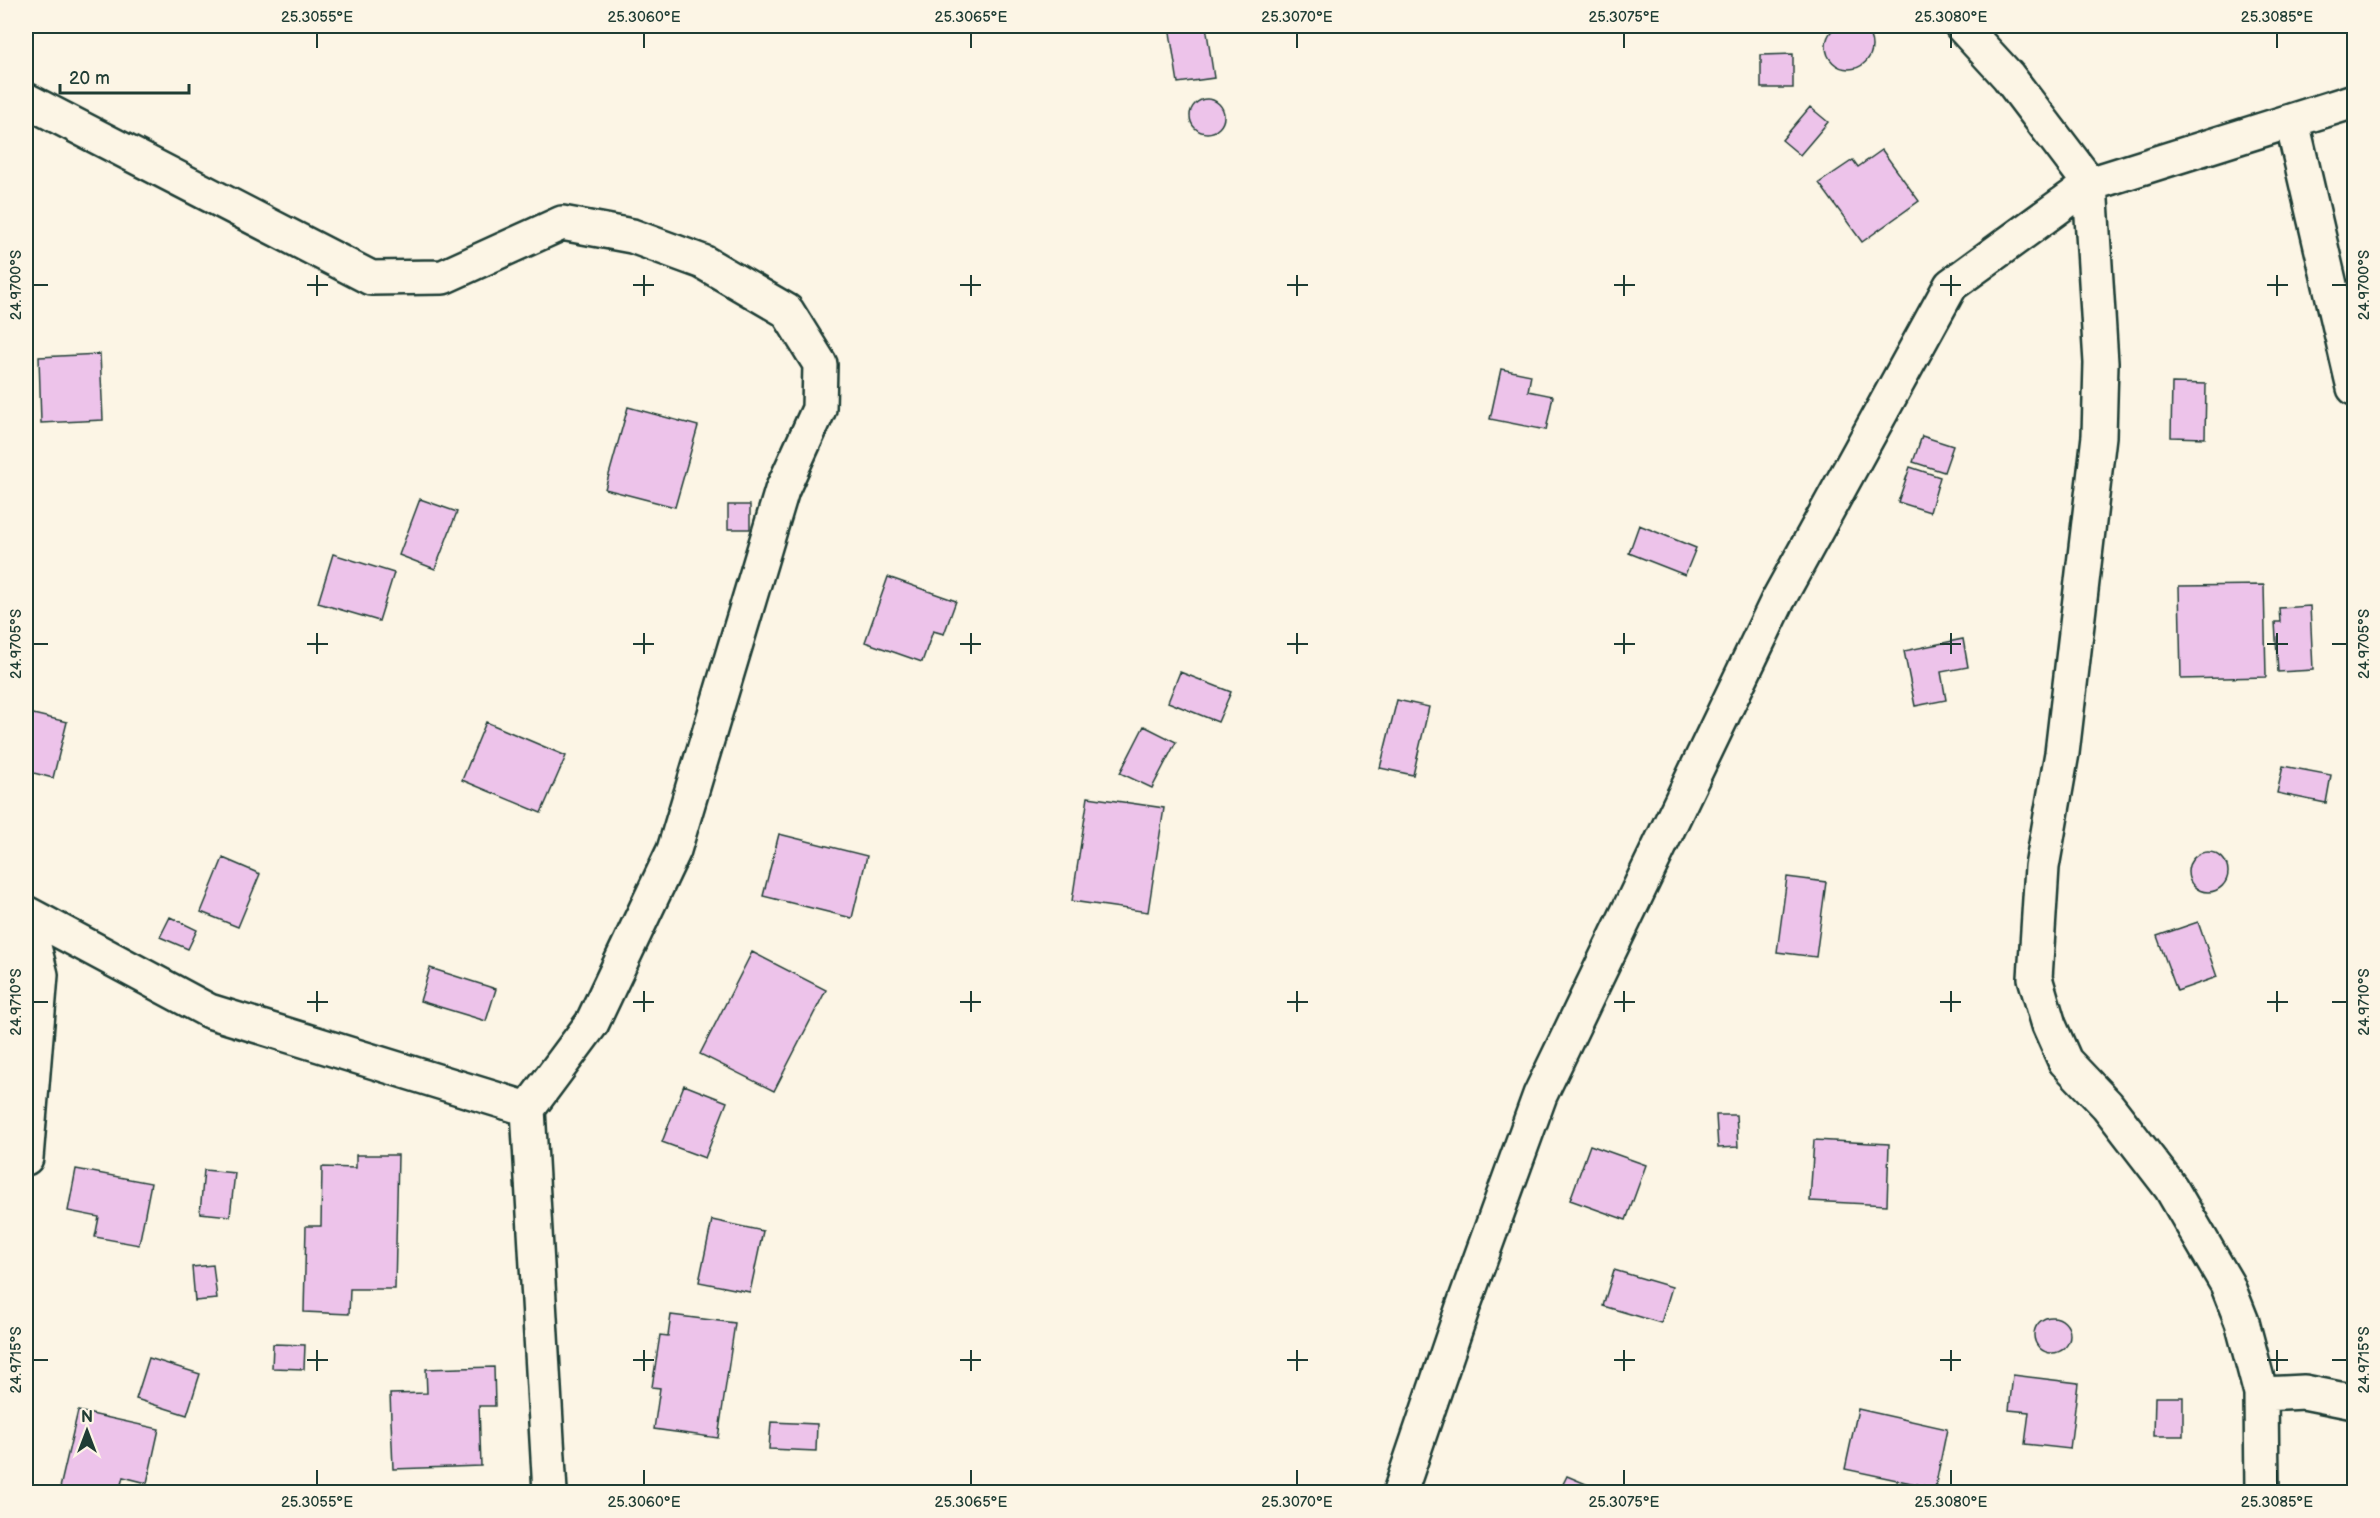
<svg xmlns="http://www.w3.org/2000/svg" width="2380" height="1518" viewBox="0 0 2380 1518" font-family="'Balsamiq Sans',sans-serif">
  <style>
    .building { fill: #edc3ea; stroke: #1f3d34; stroke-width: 1.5 }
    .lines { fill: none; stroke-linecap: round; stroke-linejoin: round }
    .minor-casing { stroke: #1f3d34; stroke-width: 38 }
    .minor { stroke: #fcf5e5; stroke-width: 33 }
    .ticks { fill: none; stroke: #1f3d34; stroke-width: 2 }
    .neatline { fill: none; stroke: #1f3d34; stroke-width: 2 }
    .ticks-label { font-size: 15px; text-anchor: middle; fill: #1f3d34 }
  </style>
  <rect width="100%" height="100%" fill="#fcf5e5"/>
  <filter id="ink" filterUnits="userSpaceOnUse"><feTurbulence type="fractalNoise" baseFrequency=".0167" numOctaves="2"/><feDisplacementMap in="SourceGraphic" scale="12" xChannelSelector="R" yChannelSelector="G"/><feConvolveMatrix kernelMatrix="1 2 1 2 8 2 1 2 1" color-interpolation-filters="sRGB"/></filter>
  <g filter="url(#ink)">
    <path class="building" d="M1826 46a23 23 0 1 1 46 0a23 23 0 1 1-46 0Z
      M 1169,26 L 1206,26 L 1214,78 L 1178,83 Z
      M 1793,54 L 1793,88 L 1761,88 L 1761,55 Z
      M1190 116a17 17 0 1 1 34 0a17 17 0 1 1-34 0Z
      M 1810,107 L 1828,122 L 1800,155 L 1782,140 Z
      M 1882,150 L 1919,201 L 1862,242 L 1819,183 L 1853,160 L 1858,167 Z
      M 100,354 L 103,420 L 41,423 L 39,357 Z
      M 1501,369 L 1531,375 L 1528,391 L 1553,396 L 1546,430 L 1490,419 Z
      M 2172,383 L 2206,384 L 2205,438 L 2171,437 Z
      M 628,407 L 698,426 L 675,507 L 605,489 Z
      M 1922,436 L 1953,446 L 1944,472 L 1913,462 Z
      M 1910,467 L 1940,477 L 1930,512 L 1898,502 Z
      M 420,499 L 457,512 L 435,569 L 399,555 Z
      M 728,505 L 750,505 L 750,529 L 728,529 Z
      M 1639,525 L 1696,548 L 1685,575 L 1629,553 Z
      M 333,554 L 394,573 L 379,621 L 318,603 Z
      M 888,577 L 956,601 L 944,634 L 933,631 L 922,662 L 865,642 Z
      M 2264,585 L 2266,677 L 2181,679 L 2179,586 Z
      M 2310,606 L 2313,670 L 2278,672 L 2275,622 L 2280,622 L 2279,608 Z
      M 1963,639 L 1968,667 L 1941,672 L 1946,700 L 1915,706 L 1904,651 Z
      M 1180,672 L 1231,692 L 1218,722 L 1168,702 Z
      M 1397,700 L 1429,707 L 1413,775 L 1380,768 Z
      M 29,713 L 67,722 L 53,778 L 26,771 L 26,727 Z
      M 486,722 L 566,756 L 541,813 L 462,780 Z
      M 1144,726 L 1176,742 L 1152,788 L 1120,773 Z
      M 2283,766 L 2331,775 L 2326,803 L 2277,793 Z
      M 1088,797 L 1164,808 L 1148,912 L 1072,901 Z
      M 779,834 L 867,856 L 852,918 L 763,896 Z
      M2188 872a20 20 0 1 1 40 0a20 20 0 1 1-40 0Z
      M 223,858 L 260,874 L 238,927 L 201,912 Z
      M 1787,877 L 1826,882 L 1816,957 L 1777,952 Z
      M 170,917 L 197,930 L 188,949 L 160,937 Z
      M 2198,922 L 2217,977 L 2177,991 L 2157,936 Z
      M 752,952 L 826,990 L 774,1091 L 700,1054 Z
      M 430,968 L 496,989 L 486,1021 L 420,1001 Z
      M 684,1085 L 727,1102 L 705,1158 L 662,1142 Z
      M 1716,1115 L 1736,1115 L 1738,1147 L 1718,1148 Z
      M 1814,1140 L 1889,1144 L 1887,1205 L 1810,1201 Z
      M 1590,1145 L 1646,1165 L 1626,1220 L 1570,1200 Z
      M 356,1155 L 398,1155 L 395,1289 L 350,1289 L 349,1314 L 304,1312 L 306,1226 L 321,1226 L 322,1167 L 356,1168 Z
      M 76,1169 L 151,1183 L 139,1245 L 95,1237 L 99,1217 L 68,1211 Z
      M 204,1170 L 235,1173 L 230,1216 L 200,1213 Z
      M 712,1220 L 763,1231 L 750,1292 L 699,1282 Z
      M 213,1265 L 217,1299 L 195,1301 L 192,1267 Z
      M 1614,1270 L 1672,1287 L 1661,1323 L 1603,1306 Z
      M 671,1315 L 735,1323 L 718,1438 L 654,1429 L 660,1388 L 652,1387 L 660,1335 L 668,1336 Z
      M2034 1335a18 18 0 1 1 36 0a18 18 0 1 1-36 0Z
      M 273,1344 L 305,1345 L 304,1369 L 272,1368 Z
      M 149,1358 L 200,1374 L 187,1415 L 136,1399 Z
      M 494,1367 L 495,1406 L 479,1406 L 481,1466 L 393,1469 L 390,1394 L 427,1393 L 426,1369 Z
      M 2013,1375 L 2078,1383 L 2070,1449 L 2025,1444 L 2029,1412 L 2009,1410 Z
      M 2155,1397 L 2183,1397 L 2183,1436 L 2154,1436 Z
      M 1858,1409 L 1947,1429 L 1935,1488 L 1845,1469 Z
      M 78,1411 L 159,1429 L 147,1483 L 123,1477 L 119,1492 L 59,1492 Z
      M 771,1422 L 817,1424 L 816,1451 L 769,1449 Z
      M 1567,1476 L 1605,1492 L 1559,1492 Z"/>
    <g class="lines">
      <defs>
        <path id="minor" d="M 1962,26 L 2008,76 L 2090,184 L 2101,363 L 2099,436 L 2062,753 L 2042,867 L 2035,978 L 2049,1025 L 2065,1061 L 2107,1105 L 2171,1188 L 2227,1284 L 2242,1322 L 2261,1394 L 2262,1492
          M 26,100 L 371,278 L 443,277 L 562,223 L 632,236 L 703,262 L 787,311 L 820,364 L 819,409 L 782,490 L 674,850 L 592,1023 L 528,1109 L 550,1492
          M 2292,122 L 2354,388
          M 26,913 L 209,1011 L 528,1109
          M 26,914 L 41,975 L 26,1158
          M 2261,1394 L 2304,1392 L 2354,1402
          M 1400,1492 L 1463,1307 L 1540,1095 L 1778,600 L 1951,285 L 2090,184 L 2354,101"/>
      </defs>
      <use href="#minor" class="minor-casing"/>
      <use href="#minor" class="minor"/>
    </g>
  </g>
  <path class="ticks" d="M 317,33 L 317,48M 644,33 L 644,48M 971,33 L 971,48M 1297,33 L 1297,48M 1624,33 L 1624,48M 1951,33 L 1951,48M 2277,33 L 2277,48M 317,275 L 317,296M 644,275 L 644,296M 971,275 L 971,296M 1297,275 L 1297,296M 1624,275 L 1624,296M 1951,275 L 1951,296M 2277,275 L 2277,296M 33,285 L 48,285M 307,285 L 328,285M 633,285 L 654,285M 960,285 L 981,285M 1287,285 L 1308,285M 1614,285 L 1635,285M 1940,285 L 1961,285M 2267,285 L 2288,285M 2332,285 L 2347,285M 317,633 L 317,654M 644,633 L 644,654M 971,633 L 971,654M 1297,633 L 1297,654M 1624,633 L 1624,654M 1951,633 L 1951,654M 2277,633 L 2277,654M 33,644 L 48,644M 307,644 L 328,644M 633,644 L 654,644M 960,644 L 981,644M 1287,644 L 1308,644M 1614,644 L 1635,644M 1940,644 L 1961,644M 2267,644 L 2288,644M 2332,644 L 2347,644M 317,991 L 317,1012M 644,991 L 644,1012M 971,991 L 971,1012M 1297,991 L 1297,1012M 1624,991 L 1624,1012M 1951,991 L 1951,1012M 2277,991 L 2277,1012M 33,1002 L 48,1002M 307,1002 L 328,1002M 633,1002 L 654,1002M 960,1002 L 981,1002M 1287,1002 L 1308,1002M 1614,1002 L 1635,1002M 1940,1002 L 1961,1002M 2267,1002 L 2288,1002M 2332,1002 L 2347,1002M 317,1350 L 317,1371M 644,1350 L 644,1371M 971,1350 L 971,1371M 1297,1350 L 1297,1371M 1624,1350 L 1624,1371M 1951,1350 L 1951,1371M 2277,1350 L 2277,1371M 33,1360 L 48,1360M 307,1360 L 328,1360M 633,1360 L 654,1360M 960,1360 L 981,1360M 1287,1360 L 1308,1360M 1614,1360 L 1635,1360M 1940,1360 L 1961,1360M 2267,1360 L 2288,1360M 2332,1360 L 2347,1360M 317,1470 L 317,1485M 644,1470 L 644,1485M 971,1470 L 971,1485M 1297,1470 L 1297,1485M 1624,1470 L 1624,1485M 1951,1470 L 1951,1485M 2277,1470 L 2277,1485"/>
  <rect width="2380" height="1518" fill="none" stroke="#fcf5e5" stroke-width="66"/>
  <g transform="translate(87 1431)" stroke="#fcf5e5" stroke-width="4.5" paint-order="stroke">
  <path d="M0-4.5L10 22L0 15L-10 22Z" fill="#1f3d34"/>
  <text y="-9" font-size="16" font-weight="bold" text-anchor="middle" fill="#1f3d34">N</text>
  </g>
  <path d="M60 84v9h129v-9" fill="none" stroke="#1f3d34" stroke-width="3"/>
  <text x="69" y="84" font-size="18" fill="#1f3d34" stroke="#fcf5e5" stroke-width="4.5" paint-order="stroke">20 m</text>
  <rect x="33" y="33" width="2314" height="1452" class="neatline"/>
  <g class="ticks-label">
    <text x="317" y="22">25.3055°E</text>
    <text x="644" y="22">25.3060°E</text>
    <text x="971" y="22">25.3065°E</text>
    <text x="1297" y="22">25.3070°E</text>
    <text x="1624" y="22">25.3075°E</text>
    <text x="1951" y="22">25.3080°E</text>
    <text x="2277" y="22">25.3085°E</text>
    <text transform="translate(16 285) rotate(-90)" y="5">24.9700°S</text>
    <text transform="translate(2364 285) rotate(-90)" y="5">24.9700°S</text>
    <text transform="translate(16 644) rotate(-90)" y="5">24.9705°S</text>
    <text transform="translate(2364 644) rotate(-90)" y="5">24.9705°S</text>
    <text transform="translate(16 1002) rotate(-90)" y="5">24.9710°S</text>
    <text transform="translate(2364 1002) rotate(-90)" y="5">24.9710°S</text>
    <text transform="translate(16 1360) rotate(-90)" y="5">24.9715°S</text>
    <text transform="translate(2364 1360) rotate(-90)" y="5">24.9715°S</text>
    <text x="317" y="1507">25.3055°E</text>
    <text x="644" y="1507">25.3060°E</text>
    <text x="971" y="1507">25.3065°E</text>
    <text x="1297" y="1507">25.3070°E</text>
    <text x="1624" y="1507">25.3075°E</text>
    <text x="1951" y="1507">25.3080°E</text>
    <text x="2277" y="1507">25.3085°E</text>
  </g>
</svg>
